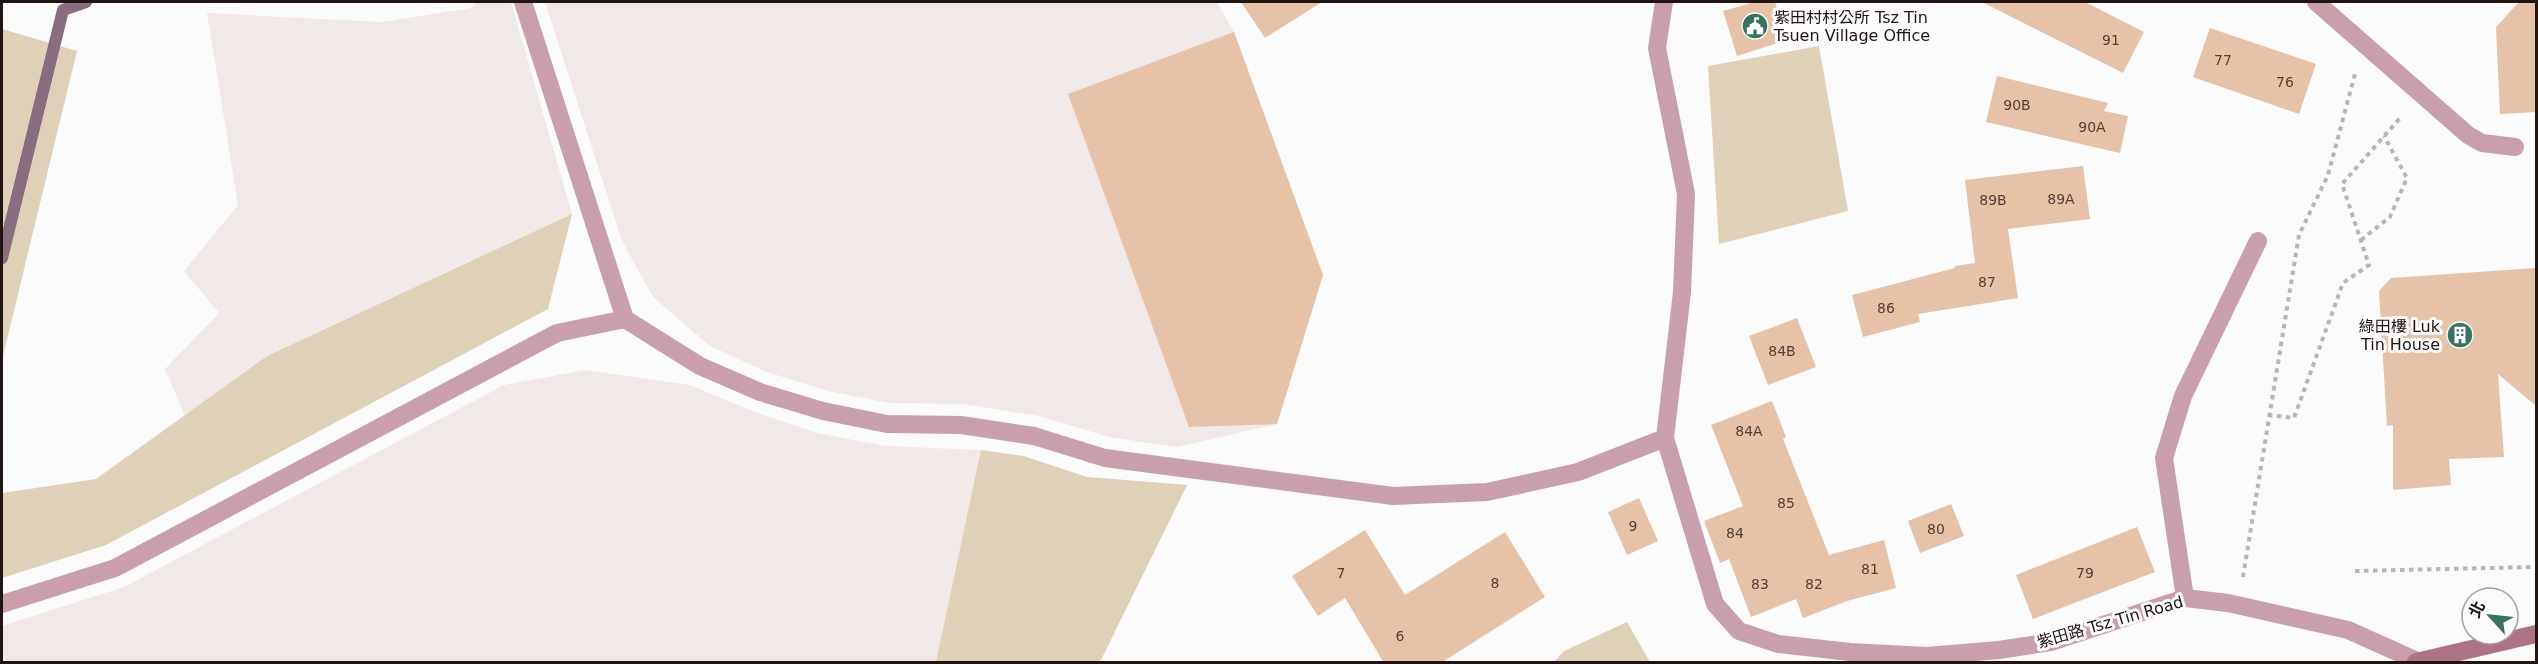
<svg xmlns="http://www.w3.org/2000/svg" width="2538" height="664" viewBox="0 0 2538 664" font-family="'DejaVu Sans','Noto Sans TC',sans-serif">
  <style>
    .built { fill: #f1e9e7 }
    .green { fill: #dfd1b7 }
    .lines { fill: none; stroke-linecap: round; stroke-linejoin: round }
    .stream { stroke: #886d7f; stroke-width: 12 }
    .building { fill: #e6c2a8 }
    .path { stroke: #b9b5b4; stroke-width: 4; stroke-dasharray: 4.5 4.5; stroke-linecap: butt }
    .lane { stroke: #c89faa; stroke-width: 18 }
    .street { stroke: #c89faa; stroke-width: 18 }
    .secondary { stroke: #ad7283; stroke-width: 18 }
    .labels { text-anchor: middle; dominant-baseline: central; stroke-width: 6; stroke-linejoin: round; paint-order: stroke }
    .number-label { font-size: 14px; fill: #524038 }
    .poi-label { font-size: 16px; fill: #211513; stroke: #fbfbfb; text-anchor: start }
    .street-label { font-size: 16px; fill: #211513; stroke: #fbfbfb }
  </style>
  <rect width="100%" height="100%" fill="#fbfbfb"/>
  <path class="built" d="M 477,2 L 511,2 L 572,214 L 267,356 L 185,416 L 165,369 L 219,313 L 184,271 L 238,205 L 207,13 L 382,22 L 471,8 Z
    M 545,2 L 1217,2 L 1234,32 L 1323,275 L 1277,424 L 1177,447 L 1109,437 L 1039,416 L 963,404 L 889,403 L 828,391 L 767,372 L 710,346 L 653,297 L 622,241 Z
    M 586,370 L 690,385 L 752,411 L 817,433 L 885,446 L 981,450 L 1023,456 L 1087,477 L 1187,485 L 1100,662 L 2,662 L 2,626 L 124,587 L 504,385 Z"/>
  <path class="green" d="M 2,29 L 77,51 L 2,360 Z
    M 1819,46 L 1848,211 L 1719,244 L 1708,66 Z
    M 572,214 L 548,309 L 106,545 L 2,578 L 2,493 L 96,479 L 267,356 Z
    M 981,450 L 1023,456 L 1087,477 L 1187,485 L 1100,662 L 936,662 Z
    M 1627,622 L 1650,662 L 1554,662 L 1564,651 Z"/>
  <g class="lines">
    <path class="stream" d="M 2,258 L 63,10 L 86,2"/>
  </g>
  <path class="building" d="M 1241,2 L 1322,2 L 1265,38 Z
    M 1755,2 L 1775,2 L 1787,40 L 1737,56 L 1723,11 Z
    M 1982,2 L 2085,2 L 2144,32 L 2123,73 Z
    M 2519,2 L 2536,2 L 2536,112 L 2500,114 L 2496,27 Z
    M 2210,28 L 2316,64 L 2299,114 L 2193,77 Z
    M 1234,32 L 1323,275 L 1277,424 L 1189,427 L 1068,94 Z
    M 1997,76 L 2108,103 L 2104,111 L 2128,116 L 2120,153 L 1986,122 Z
    M 2083,166 L 2090,219 L 2008,229 L 2018,298 L 1918,314 L 1920,322 L 1863,337 L 1852,295 L 1955,268 L 1955,266 L 1975,263 L 1965,180 Z
    M 2536,268 L 2536,406 L 2498,374 L 2504,457 L 2449,459 L 2451,485 L 2393,490 L 2393,425 L 2387,426 L 2379,291 L 2391,278 Z
    M 1797,318 L 1816,367 L 1768,385 L 1749,336 Z
    M 1772,401 L 1786,437 L 1783,439 L 1829,555 L 1884,540 L 1896,588 L 1847,601 L 1803,618 L 1796,599 L 1751,617 L 1729,559 L 1720,563 L 1704,521 L 1743,506 L 1711,425 Z
    M 1639,498 L 1658,541 L 1627,555 L 1608,512 Z
    M 1951,504 L 1964,536 L 1920,553 L 1908,521 Z
    M 2137,527 L 2155,572 L 2033,619 L 2016,575 Z
    M 1365,530 L 1405,595 L 1505,532 L 1545,597 L 1441,663 L 1384,663 L 1345,598 L 1318,616 L 1292,576 Z"/>
  <g class="lines">
    <path class="path" d="M 2361,240 L 2390,217 L 2407,178 L 2384,136
      M 2268,415 L 2294,418 L 2343,283 L 2369,265 L 2342,184 L 2401,117
      M 2355,571 L 2536,567
      M 2243,577 L 2299,235 L 2328,175 L 2355,74"/>
    <path class="lane" d="M 523,2 L 625,319 L 700,366 L 760,392 L 823,411 L 887,424 L 961,425 L 1034,436 L 1105,458 L 1393,496 L 1487,492 L 1578,472 L 1665,438 L 1682,292 L 1686,194 L 1657,48 L 1664,2
      M 2316,2 L 2468,135 L 2482,143 L 2515,147
      M 2185,598 L 2164,458 L 2183,396 L 2258,241
      M 2,604 L 115,568 L 557,333 L 625,319"/>
    <path class="street" d="M 1665,438 L 1715,604 L 1739,631 L 1778,644 L 1850,652 L 1927,656 L 1999,650 L 2051,642 L 2185,598 L 2228,603 L 2348,630 L 2417,661"/>
    <path class="secondary" d="M 2416,662 L 2536,634"/>
  </g>
  <defs>
    <symbol id="civic-disc" viewBox="-11 -11 22 22"><circle r="9.5" fill="#37735e" stroke="#fbfbfb"/><path d="M-.6-6.5H3V-4.5H.6V-3L4-1V1h2V6H-6V1h2V-1L-.6-3ZM-1.2 2.5V6h2.4V2.5Z" fill="#fff"/></symbol>
    <symbol id="building-disc" viewBox="-11 -11 22 22"><circle r="9.5" fill="#37735e" stroke="#fbfbfb"/><path d="M-4-6H4V6H1V3H-1V6H-4ZM-2.5-4.3h1.7v1.8h-1.7ZM.8-4.3h1.7v1.8H.8ZM-2.5-1h1.7V.8h-1.7ZM.8-1h1.7V.8H.8Z" fill="#fff"/></symbol>
  </defs>
  <g fill-rule="evenodd">
    <use href="#civic-disc" x="1740" y="11" width="30" height="30"/>
    <use href="#building-disc" x="2445" y="320" width="30" height="30"/>
  </g>
  <g class="labels">
    <g class="number-label">
      <text x="2111" y="40">91</text>
      <text x="2223" y="60">77</text>
      <text x="2285" y="82">76</text>
      <text x="2017" y="105">90B</text>
      <text x="2092" y="127">90A</text>
      <text x="2061" y="199">89A</text>
      <text x="1993" y="200">89B</text>
      <text x="1987" y="282">87</text>
      <text x="1886" y="308">86</text>
      <text x="1782" y="351">84B</text>
      <text x="1749" y="431">84A</text>
      <text x="1786" y="503">85</text>
      <text x="1633" y="526">9</text>
      <text x="1936" y="529">80</text>
      <text x="1735" y="533">84</text>
      <text x="1870" y="569">81</text>
      <text x="1341" y="573">7</text>
      <text x="2085" y="573">79</text>
      <text x="1495" y="583">8</text>
      <text x="1760" y="584">83</text>
      <text x="1814" y="584">82</text>
      <text x="1400" y="636">6</text>
    </g>
    <g class="poi-label">
      <text x="1774" y="17">紫田村村公所 Tsz Tin<tspan x="1774" dy="18">Tsuen Village Office</tspan></text>
      <text x="2440" y="326" text-anchor="end">綠田樓 Luk<tspan x="2440" dy="18">Tin House</tspan></text>
    </g>
    <g class="street-label">
      <text transform="translate(2110 622) rotate(-16)">紫田路 Tsz Tin Road</text>
    </g>
  </g>
  <rect width="2538" height="664" fill="none" stroke="#211513" stroke-width="6"/>
  <g transform="translate(2490 616) rotate(297)"><circle r="28" fill="#fbfbfb" stroke="#a49f9e" stroke-width="1.5"/>
  <path d="M0-4.5L10 22L0 15L-10 22Z" fill="#37735e"/>
  <text y="-9" font-size="16" font-weight="bold" text-anchor="middle" fill="#211513">北</text>
  </g>
</svg>
